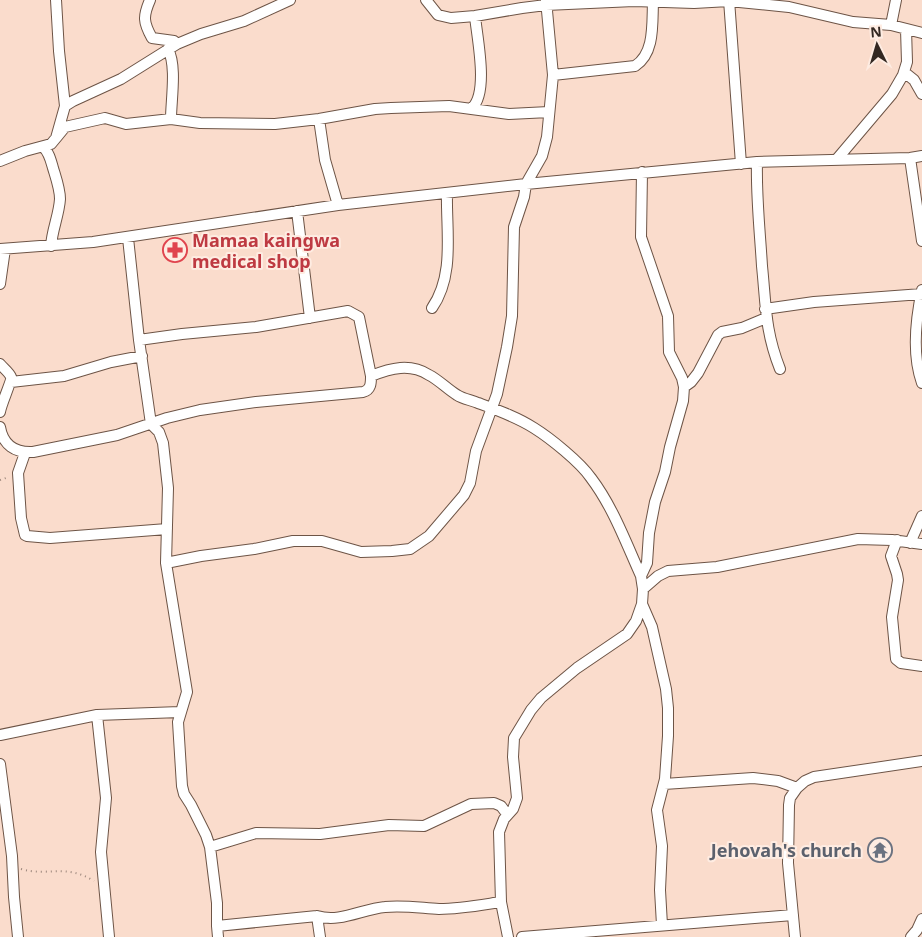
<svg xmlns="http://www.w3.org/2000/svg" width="922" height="937" viewBox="0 0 922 937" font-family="'Noto Sans',sans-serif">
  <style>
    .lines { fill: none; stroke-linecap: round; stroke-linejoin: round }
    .minor-casing { stroke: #6d5446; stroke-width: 12 }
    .path { stroke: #9d887d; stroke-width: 2; stroke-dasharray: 1 4; stroke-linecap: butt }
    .minor { stroke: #fff; stroke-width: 10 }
    .labels { text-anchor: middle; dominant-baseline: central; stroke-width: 4; stroke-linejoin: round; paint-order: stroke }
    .health-label { font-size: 18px; font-weight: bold; fill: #be3a42; stroke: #feece2; text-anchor: start }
    .worship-label { font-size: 18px; font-weight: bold; fill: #5b616d; stroke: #feece2; text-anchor: end }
  </style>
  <rect width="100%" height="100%" fill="#fadccc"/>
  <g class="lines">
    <defs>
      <path id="minor" d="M 56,0 L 59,51 L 65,106
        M 150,0 C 143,16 143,22 152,38 L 174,41 L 177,44
        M 426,0 L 438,15 L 451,18 L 475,16 L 522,8 L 546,5 L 634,1 L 694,3 L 729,1 L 789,7 L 853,22 L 891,25 L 922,33
        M 729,0 L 741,164
        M 891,25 L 896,0
        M 168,49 C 177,66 171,100 171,119
        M 904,72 L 914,80 L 922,94
        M 553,75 L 635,66 C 655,53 652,24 653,2
        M 472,108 C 489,92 477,38 475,16
        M 319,119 L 325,160 L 338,205
        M 56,138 L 65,127 L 105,118 L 126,124 L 171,119 L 200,123 L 275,124 L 319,119 L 375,109 L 391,108 L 449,106 L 509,114 L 549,112
        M 43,147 C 49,152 51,161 53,168 C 56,178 60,189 60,199 C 59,215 52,230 51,246
        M 910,158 L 922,241
        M 837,159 L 892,94 L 903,75 L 907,62 L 906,29
        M 0,161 L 25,151 L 51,144 L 56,138 L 65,106 L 73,101 L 121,79 L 177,44 L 201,34 L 244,21 L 290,0
        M 757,162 C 756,197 760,232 762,266 C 766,305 765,331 780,369
        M 297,211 L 310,318
        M 128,238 L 139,340 L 151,424 L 159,432 L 163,443 L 168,488 L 166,563 L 187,692 L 178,722 L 182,786 L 184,794 L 191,805 L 206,835 L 210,847 L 217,903 L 217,926 L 218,937
        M 0,249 L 93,242 L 338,205 L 526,184 L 757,162 L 910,158 L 922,156
        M 0,284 L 5,249
        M 922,290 C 916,318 912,355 922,383
        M 432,308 C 455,275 446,231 447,193
        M 765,309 L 814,302 L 922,294
        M 139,340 L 182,334 L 256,327 L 348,311 L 359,317 L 371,376
        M 0,364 C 3,368 9,372 11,377 C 12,381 1,404 0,412
        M 11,382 L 64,376 L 111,362 L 142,356
        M 684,387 L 691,382 L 698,373 L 718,335 L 722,332 L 742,328 L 766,318
        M 0,427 C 3,445 15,453 33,452 L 117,435 L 167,418 L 200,410 L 256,402 L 363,392 C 371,390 371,383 371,376 C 391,368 410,363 429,375 C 439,380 447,389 457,395 C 463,399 471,400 478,403 C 497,410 517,417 534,428 C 550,438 580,462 591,478 C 613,507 626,543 641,576
        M 25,453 L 18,473 L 21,518 L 25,535 L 27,536 L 50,538 L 167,529
        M 897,540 L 891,556 L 897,574 L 898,580 L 892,617 L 896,659 L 901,663 L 922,666
        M 910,543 L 922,516
        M 166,563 L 201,556 L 254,549 L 293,541 L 322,541 L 361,552 L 392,551 L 410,549 L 429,536 L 464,495 L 470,483 L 476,451 L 497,394 L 507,347 L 512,316 L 514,227 L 524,197 L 526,184 L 542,156 L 547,137 L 553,75 L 546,0
        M 643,589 L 658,576 L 668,571 L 717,567 L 858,539 L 892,540 L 922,544
        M 642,604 L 652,627 L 666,689 L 668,708 L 668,736 L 665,779 L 657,810 L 662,846 L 660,890 L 662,925
        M 97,715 L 106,798 L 101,852 L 109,937
        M 0,735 L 97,715 L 180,712
        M 0,764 L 12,856 L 14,897 L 18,937
        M 664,784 L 753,778 L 778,781 L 797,788
        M 210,847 L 256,833 L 320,834 L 389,825 L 424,826 L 471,804 L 494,803 L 501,806 L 507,814
        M 317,916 L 320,937
        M 217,926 L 317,916 C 340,923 362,909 385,907 C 403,905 421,908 439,909 C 460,909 481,905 501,902
        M 508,937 L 501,902 L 499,832 L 504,819 L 513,809 L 517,798 L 513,757 L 514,738 L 531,710 L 541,698 L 577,668 L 627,634 L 636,621 L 642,604 L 643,589 L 641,576 L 647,563 L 649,533 L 655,502 L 665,472 L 670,447 L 683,401 L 684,387 L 682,378 L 669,352 L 668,316 L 641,237 L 642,172
        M 522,937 L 793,915
        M 795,937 L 788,863 L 789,805 L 790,798 L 797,788 L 805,781 L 814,777 L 922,761
        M 911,937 L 917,930 L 922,919"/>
    </defs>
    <use href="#minor" class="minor-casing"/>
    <path class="path" d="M 0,480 L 9,477
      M 21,869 C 48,877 65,863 94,881"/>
    <use href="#minor" class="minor"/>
  </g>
  <defs>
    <symbol id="pharmacy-ring" viewBox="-11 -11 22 22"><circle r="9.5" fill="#feece2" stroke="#e0444e" stroke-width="1.5"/><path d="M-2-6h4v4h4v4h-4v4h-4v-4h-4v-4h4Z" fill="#e0444e"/></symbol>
    <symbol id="temple-ring" viewBox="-11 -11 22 22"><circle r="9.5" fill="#feece2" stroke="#6b7280" stroke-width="1.5"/><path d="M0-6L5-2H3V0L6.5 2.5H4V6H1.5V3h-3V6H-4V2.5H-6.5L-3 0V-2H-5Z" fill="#6b7280"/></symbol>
  </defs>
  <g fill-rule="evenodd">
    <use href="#pharmacy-ring" x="161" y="236" width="28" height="28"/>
    <use href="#temple-ring" x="866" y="836" width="28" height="28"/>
  </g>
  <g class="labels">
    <g class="health-label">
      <text x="192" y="240">Mamaa kaingwa<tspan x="192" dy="21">medical shop</tspan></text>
    </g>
    <g class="worship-label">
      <text x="862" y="850">Jehovah's church</text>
    </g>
  </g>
  <g transform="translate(877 45) rotate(355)" stroke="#feece2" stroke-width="4" paint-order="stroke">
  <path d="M0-4L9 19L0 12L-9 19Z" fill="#332822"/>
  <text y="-8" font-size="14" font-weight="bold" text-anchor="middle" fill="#332822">N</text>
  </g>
</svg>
